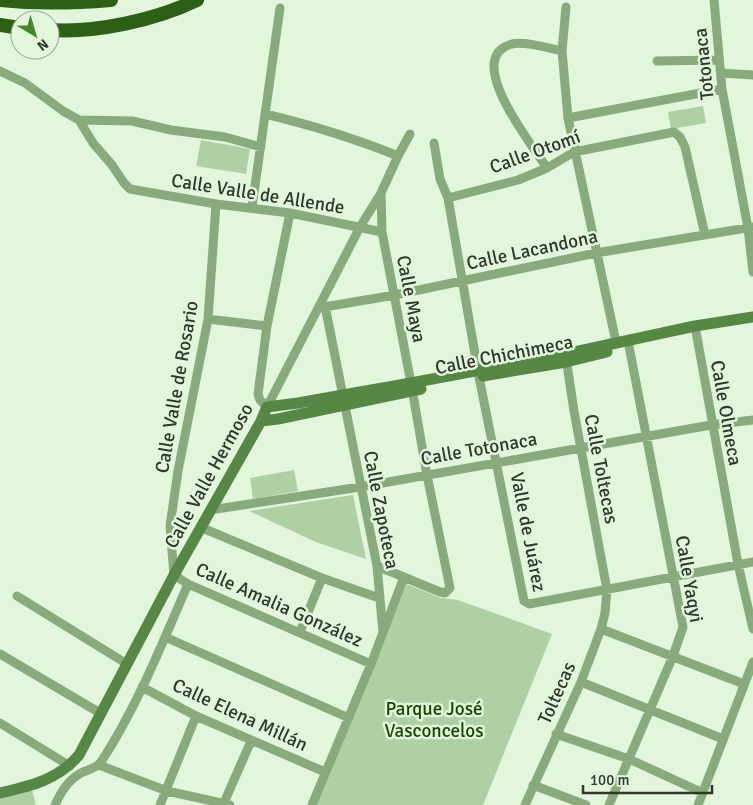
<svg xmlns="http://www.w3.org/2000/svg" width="753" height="805" viewBox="0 0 753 805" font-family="Signika,sans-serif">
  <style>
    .green { fill: #afd0a4 }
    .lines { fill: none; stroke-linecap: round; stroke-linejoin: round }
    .minor { stroke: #89aa7d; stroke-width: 9 }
    .secondary { stroke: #568745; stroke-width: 11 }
    .trunk { stroke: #2c6015; stroke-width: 14 }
    .labels { text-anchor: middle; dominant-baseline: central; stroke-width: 5; stroke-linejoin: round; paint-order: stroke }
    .street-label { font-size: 19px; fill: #30382d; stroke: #e1f6db }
    .park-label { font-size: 19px; fill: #194501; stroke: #e1f6db }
  </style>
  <rect width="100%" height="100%" fill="#e1f6db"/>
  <path class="green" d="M 703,106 L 706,123 L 671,129 L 668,112 Z
    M 201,140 L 250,149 L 246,174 L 196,166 Z
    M 294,470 L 298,491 L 253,499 L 250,478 Z
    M 353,495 L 366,559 L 316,542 L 249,511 Z
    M 406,584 L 441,598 L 458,600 L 552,634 L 483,805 L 316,805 Z
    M 32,790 L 36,805 L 0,805 L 0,795 Z"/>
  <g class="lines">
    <path class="minor" d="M 714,0 L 722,89 L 748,228 L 753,272
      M 566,7 L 562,51 L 568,118 L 616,342
      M 657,61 L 719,60
      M 0,71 L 25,83 L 63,111 L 79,120 L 132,121 L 171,130 L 225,137 L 261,147
      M 721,73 L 753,75
      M 265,114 C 311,125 354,138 398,156
      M 568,118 L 722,89
      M 79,120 L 93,143 L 112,165 L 124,183 L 130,189 L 216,204 L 290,213 L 382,232
      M 434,143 L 440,179 L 448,198 L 479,377 L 524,601 L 529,604 L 753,562
      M 547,168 C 533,146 461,57 512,44 C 525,41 548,48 562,51
      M 448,198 L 518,180 L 547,168 L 574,152 L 674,132 L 680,137 L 685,147 L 705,235
      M 216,204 L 208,319 L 178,471 L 170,526 L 174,575 L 188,584 L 371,664
      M 252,207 L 280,8
      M 290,213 L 267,326 L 258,394 L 260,400 L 267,407 L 360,227 L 381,193 L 398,156 L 410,134
      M 325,306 L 377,566 L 383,632
      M 318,308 L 395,295 L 596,253 L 753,227
      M 208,319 L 267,326
      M 695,326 L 738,564 L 753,629
      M 210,510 L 360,487 L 711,425 L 753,420
      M 200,527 L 322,578 L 379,598
      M 377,566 L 440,592 L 445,593 L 450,588 L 427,475 L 411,383 L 382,232 L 381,193
      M 17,596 L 127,664
      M 601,629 L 744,684
      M 300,632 L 322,578
      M 165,637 L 349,718
      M 0,654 L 100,713
      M 581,682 L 723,739
      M 142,687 L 196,716 L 325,772
      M 0,723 L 70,766
      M 556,734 L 629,759 L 703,793
      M 99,765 L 167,791 L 230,805
      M 533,785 L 586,805
      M 55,805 C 61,792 68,780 81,773 C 87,770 97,768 101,762 C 137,707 162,644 188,584
      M 160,805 L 196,716
      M 223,805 L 251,741
      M 312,805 L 371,664 L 404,577
      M 525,805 L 581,682 L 601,629 L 605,613 L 607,590 L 574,411 L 566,358
      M 609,805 L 673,656 L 683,627 L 629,346
      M 698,805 L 753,662"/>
    <path class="secondary" d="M 483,376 L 566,362 L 607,352
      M 261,421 L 278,419 L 421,389
      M 0,793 C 30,786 58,780 79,755 L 174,575 L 261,421 L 267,407 L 298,403 L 411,383 L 565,354 L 695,326 L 753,317"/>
    <path class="trunk" d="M 0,0 C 37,4 74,3 111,0
      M 0,25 L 20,28
      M 50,30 C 96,33 156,20 197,0"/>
  </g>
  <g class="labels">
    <g class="street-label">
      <text transform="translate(704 64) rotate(-96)">Totonaca</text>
      <text transform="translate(535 152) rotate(-20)">Calle Otomí</text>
      <text transform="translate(258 194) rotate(9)">Calle Valle de Allende</text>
      <text transform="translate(532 250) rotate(-12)">Calle Lacandona</text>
      <text transform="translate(411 299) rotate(79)">Calle Maya</text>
      <text transform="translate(504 355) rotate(-11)">Calle Chichimeca</text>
      <text transform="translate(177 387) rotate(-80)">Calle Valle de Rosario</text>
      <text transform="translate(726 413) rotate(80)">Calle Olmeca</text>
      <text transform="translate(479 449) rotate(-10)">Calle Totonaca</text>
      <text transform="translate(601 469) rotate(79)">Calle Toltecas</text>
      <text transform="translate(209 476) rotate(-61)">Calle Valle Hermoso</text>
      <text transform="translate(381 510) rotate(79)">Calle Zapoteca</text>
      <text transform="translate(528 532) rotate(79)">Valle de Juárez</text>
      <text transform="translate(689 579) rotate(80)">Calle Yaqyi</text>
      <text transform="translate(279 605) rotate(24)">Calle Amalia González</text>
      <text transform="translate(557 693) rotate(-66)">Toltecas</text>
      <text transform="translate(240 715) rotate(25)">Calle Elena Millán</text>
    </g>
    <g class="park-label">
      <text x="434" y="709">Parque José<tspan x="434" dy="22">Vasconcelos</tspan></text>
    </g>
  </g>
  <g transform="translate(35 35) rotate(142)"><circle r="24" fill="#e1f6db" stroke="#9aaa95"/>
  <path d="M0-4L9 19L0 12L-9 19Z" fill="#448628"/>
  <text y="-8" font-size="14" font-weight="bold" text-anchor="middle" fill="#30382d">N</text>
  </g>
  <path d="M583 785v8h129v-8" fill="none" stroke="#30382d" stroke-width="2.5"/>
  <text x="590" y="785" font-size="15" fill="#30382d" stroke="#e1f6db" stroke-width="4" paint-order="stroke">100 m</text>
</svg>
